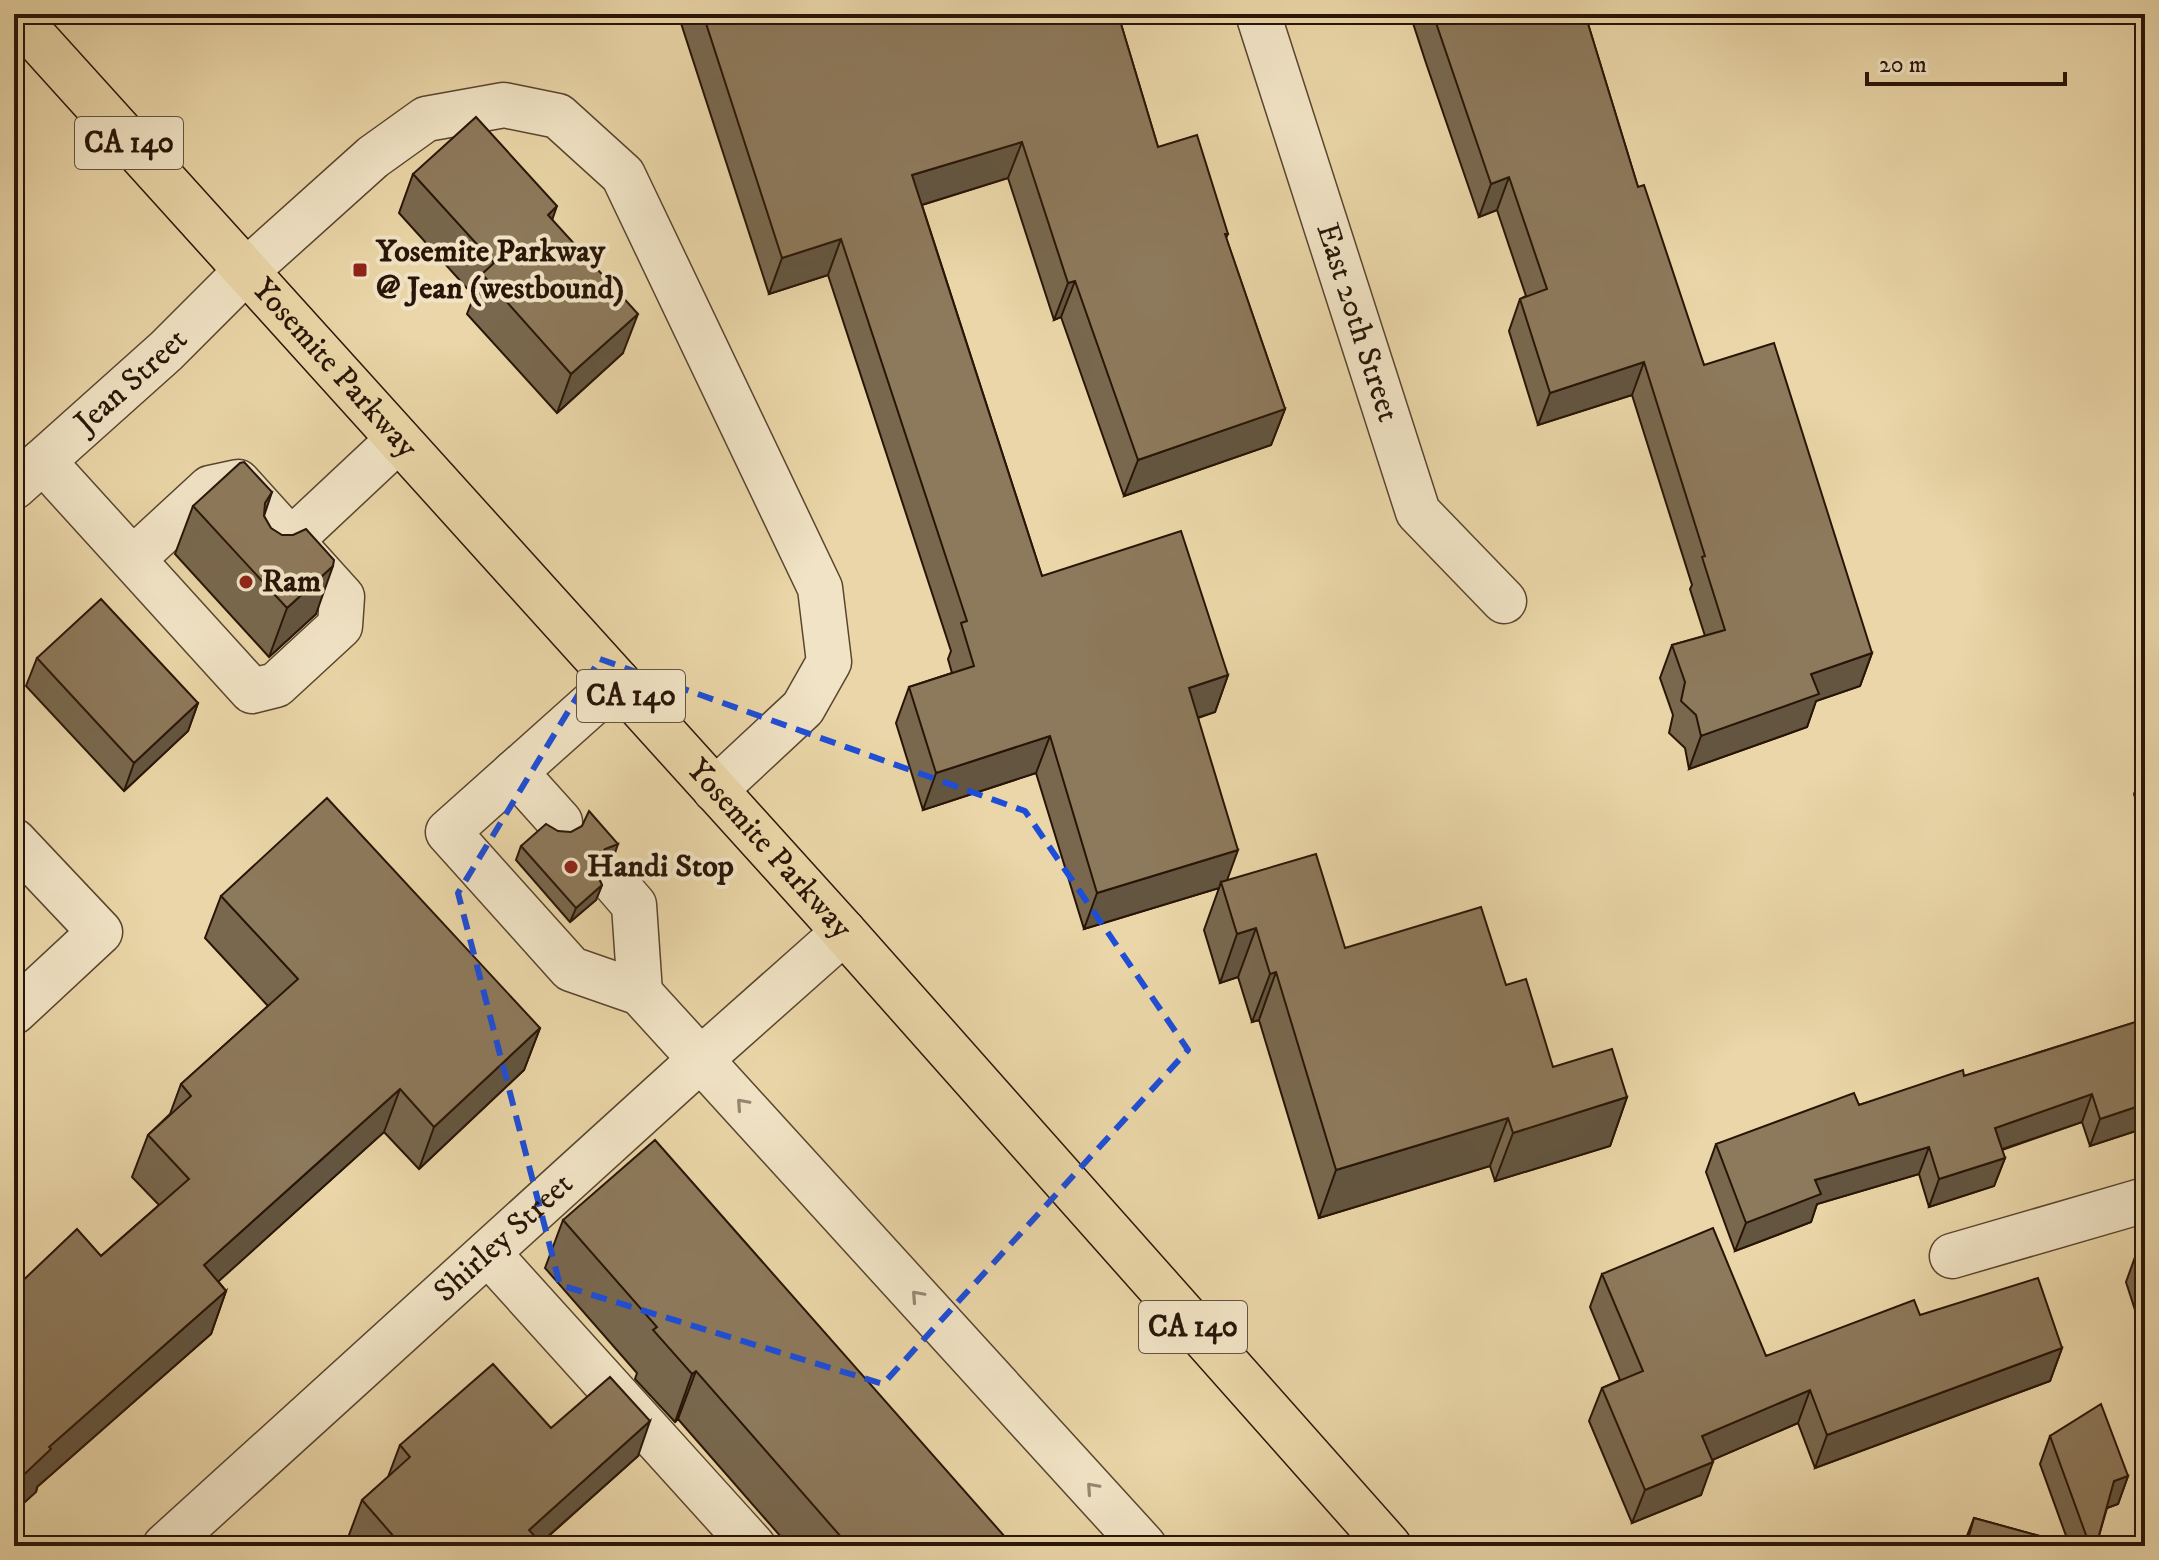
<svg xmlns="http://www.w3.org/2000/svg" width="2159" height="1560" viewBox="0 0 2159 1560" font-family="'IM FELL DW Pica',serif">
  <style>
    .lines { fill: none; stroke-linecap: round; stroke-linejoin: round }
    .minor-casing { stroke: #59452f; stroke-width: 47 }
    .major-casing { stroke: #291507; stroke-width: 47 }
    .minor { stroke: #f1e4c6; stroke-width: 44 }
    .major { stroke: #ead6a8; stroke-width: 44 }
    .wall { fill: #79684e; stroke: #291507; stroke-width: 2 }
    .shaded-wall { fill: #635540; stroke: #291507; stroke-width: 2 }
    .building { fill: #8d795b; stroke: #291507; stroke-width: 2 }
    .oneway { stroke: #978770 }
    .marked { fill: none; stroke: #1d4ed8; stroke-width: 6; stroke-dasharray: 16 10; stroke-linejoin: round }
    .poi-dot { fill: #8f2418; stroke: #f1e4c6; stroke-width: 3 }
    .labels { text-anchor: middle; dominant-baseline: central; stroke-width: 8; stroke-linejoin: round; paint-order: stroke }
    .shield { fill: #f1e4c6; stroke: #655340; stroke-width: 2 }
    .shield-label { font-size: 30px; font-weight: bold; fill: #291507 }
    .poi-label { font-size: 32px; font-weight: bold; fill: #291507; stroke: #f1e4c6; text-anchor: start }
    .street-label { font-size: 32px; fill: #291507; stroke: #f1e4c6 }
  </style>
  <rect width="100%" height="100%" fill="#ead6a8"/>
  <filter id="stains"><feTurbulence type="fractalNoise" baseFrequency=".0025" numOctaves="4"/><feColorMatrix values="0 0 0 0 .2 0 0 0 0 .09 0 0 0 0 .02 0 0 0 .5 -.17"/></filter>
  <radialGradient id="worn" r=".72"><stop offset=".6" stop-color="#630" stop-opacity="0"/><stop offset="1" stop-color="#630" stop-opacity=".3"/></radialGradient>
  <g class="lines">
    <defs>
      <g id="minor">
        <path id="s1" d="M 1258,14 L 1418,512 L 1504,601"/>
        <path d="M 43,461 L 252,691 L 276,685 L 340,626 L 342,597 L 238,482 L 210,488 L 133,559"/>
        <path id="s2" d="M 14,487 L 166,351 L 245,272 L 373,157 L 426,119 L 504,105 L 558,116 L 623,175 L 820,588 L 829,662 L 803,708 L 715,790"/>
        <path d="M 271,559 L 398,440"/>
        <path d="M 617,681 L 448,832 L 571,969 L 640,993 L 1144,1546"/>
        <path d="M 515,772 L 560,822"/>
        <path d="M 14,841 L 100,932 L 14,1012"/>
        <path d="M 615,883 L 634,905 L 640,993"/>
        <path d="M 488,1253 L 753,1546"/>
        <path d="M 1952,1256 L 2145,1200"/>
        <path id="s3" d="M 165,1546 L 701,1059 L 844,932"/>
      </g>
      <g id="major">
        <path id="s4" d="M 14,14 L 844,932 L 1389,1546"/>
      </g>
    </defs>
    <use href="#minor" class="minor-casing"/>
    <use href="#major" class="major-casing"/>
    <use href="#minor" class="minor"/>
    <use href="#major" class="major"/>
  </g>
  <path class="wall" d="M 678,14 L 1118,14 L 1158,147 L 1228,234 L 1226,238 L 1285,409 L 1271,445 L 1124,496 L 1061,317 L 1054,320 L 1008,178 L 922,205 L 1042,576 L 1228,675 L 1215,712 L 1198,718 L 1227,880 L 1345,948 L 1506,985 L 1553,1067 L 1627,1097 L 1610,1146 L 1495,1181 L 1490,1166 L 1319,1218 L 1259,1020 L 1252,1022 L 1238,977 L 1220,983 L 1204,930 L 1219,888 L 1084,929 L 1036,773 L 923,810 L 896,723 L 909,687 L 952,673 L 948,659 L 951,651 L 828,275 L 769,294 Z
    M 1410,14 L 1585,14 L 1638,187 L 1704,365 L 1872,653 L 1860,686 L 1816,701 L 1807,727 L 1689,769 L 1685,748 L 1669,733 L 1673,715 L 1660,678 L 1672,645 L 1705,636 L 1690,589 L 1692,585 L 1632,395 L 1538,425 L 1509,331 L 1520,299 L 1526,296 L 1497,210 L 1479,217 L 1426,63 Z
    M 413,174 L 552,219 L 623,353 L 557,413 L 467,314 L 474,296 L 399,213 Z
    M 2145,243 L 2145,278 L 2139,259 Z
    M 272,492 L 264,516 L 316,614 L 269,657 L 175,554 L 193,506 Z
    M 37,658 L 198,703 L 188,731 L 124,791 L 26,686 Z
    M 2145,766 L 2145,830 L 2134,794 Z
    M 558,831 L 613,859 L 599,864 L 596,868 L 596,872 L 602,885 L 596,900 L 570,922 L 516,860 L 521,846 Z
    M 221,896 L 540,1028 L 524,1070 L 419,1169 L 384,1132 L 218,1281 L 226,1291 L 211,1334 L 37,1487 L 36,1492 L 101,1256 L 159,1205 L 132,1177 L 148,1135 L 170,1114 L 181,1084 L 268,1006 L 205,938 Z
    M 2145,1019 L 2145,1128 L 2090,1146 L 2082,1122 L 2002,1150 L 2005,1158 L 1994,1186 L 1929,1207 L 1919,1174 L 1817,1204 L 1811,1222 L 1735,1251 L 1706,1172 L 1716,1144 L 1964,1076 Z
    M 563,1220 L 1013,1546 L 789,1546 L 678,1419 L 675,1422 L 635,1379 L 637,1373 L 545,1268 Z
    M 2145,1244 L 2145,1341 L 2126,1282 L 2139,1246 Z
    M 1602,1274 L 1766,1356 L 1920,1315 L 2062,1348 L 2050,1381 L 1815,1468 L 1798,1423 L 1712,1460 L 1701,1495 L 1632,1523 L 1589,1421 L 1602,1388 L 1620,1380 L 1590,1307 Z
    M 551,1428 L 638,1456 L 541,1543 L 544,1546 L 359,1546 L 349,1535 L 362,1500 L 388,1477 L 400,1445 Z
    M 2050,1436 L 2128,1476 L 2118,1504 L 2107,1508 L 2096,1546 L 1963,1546 L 1974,1518 L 2069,1544 L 2040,1464 Z"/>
  <path class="shaded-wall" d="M 2041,14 L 2059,14 L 2039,21 Z
    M 1022,142 L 1008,178 L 899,212 L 912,175 Z
    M 1509,177 L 1497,210 L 1479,217 L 1491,184 Z
    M 557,206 L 543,246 L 548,215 Z
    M 841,239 L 828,275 L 769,294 L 782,258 Z
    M 1075,281 L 1061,317 L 1054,320 L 1068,283 Z
    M 638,314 L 623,353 L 557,413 L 571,374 Z
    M 1644,362 L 1632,395 L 1538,425 L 1550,393 Z
    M 1285,409 L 1271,445 L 1124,496 L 1138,460 Z
    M 333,566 L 316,614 L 269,657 L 287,608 Z
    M 1872,653 L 1860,686 L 1816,701 L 1807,727 L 1689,769 L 1701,736 L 1811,674 Z
    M 1228,675 L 1215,712 L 1175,725 L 1189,688 Z
    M 198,703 L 188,731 L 124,791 L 134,763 Z
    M 1050,736 L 1036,773 L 923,810 L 936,773 Z
    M 618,844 L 613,859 L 599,864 L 592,874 L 597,860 L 605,849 Z
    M 1238,850 L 1225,886 L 1221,882 L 1219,888 L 1084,929 L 1097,893 Z
    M 602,885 L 596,900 L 570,922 L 576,908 Z
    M 1256,928 L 1238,977 L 1220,983 L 1237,934 Z
    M 1276,972 L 1259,1020 L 1252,1022 L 1270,974 Z
    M 540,1028 L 524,1070 L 419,1169 L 434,1127 Z
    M 400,1089 L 384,1132 L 189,1308 L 204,1265 Z
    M 2092,1094 L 2082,1122 L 1985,1155 L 1995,1128 Z
    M 1627,1097 L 1610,1146 L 1495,1181 L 1513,1133 Z
    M 2145,1104 L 2145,1128 L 2090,1146 L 2100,1119 Z
    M 1508,1118 L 1490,1166 L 1319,1218 L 1336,1170 Z
    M 1929,1147 L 1919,1174 L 1817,1204 L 1811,1222 L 1735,1251 L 1746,1223 L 1815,1180 Z
    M 2005,1158 L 1994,1186 L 1929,1207 L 1939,1179 Z
    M 226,1291 L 211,1334 L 37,1487 L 36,1492 L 14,1512 L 14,1484 L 49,1447 Z
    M 2062,1348 L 2050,1381 L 1815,1468 L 1827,1435 Z
    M 696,1371 L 678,1419 L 675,1422 L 692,1374 Z
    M 1810,1390 L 1798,1423 L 1689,1470 L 1702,1436 Z
    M 650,1421 L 638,1456 L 537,1546 L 529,1530 Z
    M 1713,1462 L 1701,1495 L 1632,1523 L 1645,1490 Z
    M 2128,1476 L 2118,1504 L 2104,1509 L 2114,1481 Z"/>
  <path class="building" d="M 703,14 L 1118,14 L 1158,147 L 1197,135 L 1228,234 L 1225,234 L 1285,409 L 1138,460 L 1075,281 L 1068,283 L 1022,142 L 912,175 L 1042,576 L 1181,531 L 1228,675 L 1189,688 L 1238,850 L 1097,893 L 1050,736 L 936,773 L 909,687 L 974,666 L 961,623 L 967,621 L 841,239 L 782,258 Z
    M 1433,14 L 1585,14 L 1638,187 L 1644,185 L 1704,365 L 1774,343 L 1872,653 L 1811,674 L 1819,694 L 1701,736 L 1696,715 L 1681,701 L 1685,682 L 1672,645 L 1725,630 L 1702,557 L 1705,556 L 1644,362 L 1550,393 L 1520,299 L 1547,289 L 1509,177 L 1491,184 Z
    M 476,117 L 557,206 L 548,215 L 638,314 L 571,374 L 482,274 L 494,263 L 413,174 Z
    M 244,462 L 272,492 L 265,503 L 264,516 L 271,528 L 282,535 L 293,535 L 306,529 L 334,560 L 333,566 L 287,608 L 193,506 L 240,463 Z
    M 101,599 L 198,703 L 134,763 L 37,658 Z
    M 327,798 L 540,1028 L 434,1127 L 400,1089 L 204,1265 L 226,1291 L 49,1447 L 51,1449 L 14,1484 L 14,1289 L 77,1229 L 101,1256 L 189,1179 L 148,1135 L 191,1096 L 181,1084 L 298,979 L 221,896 Z
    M 589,811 L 618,844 L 605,849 L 597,860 L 596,872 L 602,885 L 576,908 L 521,846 L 546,824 L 558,831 L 571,832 L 582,826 Z
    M 1316,854 L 1345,948 L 1481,907 L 1506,985 L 1526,979 L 1553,1067 L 1612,1049 L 1627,1097 L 1513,1133 L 1508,1118 L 1336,1170 L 1276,972 L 1270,974 L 1256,928 L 1237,934 L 1221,882 Z
    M 2145,1019 L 2145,1104 L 2100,1119 L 2092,1094 L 1995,1128 L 2005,1158 L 1939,1179 L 1929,1147 L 1815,1180 L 1821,1194 L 1746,1223 L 1716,1144 L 1854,1093 L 1859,1105 L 1963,1070 L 1964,1076 Z
    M 655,1140 L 1013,1546 L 849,1546 L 696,1371 L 692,1374 L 653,1330 L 657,1327 L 563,1220 Z
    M 1713,1228 L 1766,1356 L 1914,1300 L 1920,1315 L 2038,1278 L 2062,1348 L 1827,1435 L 1810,1390 L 1702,1436 L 1713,1462 L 1645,1490 L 1602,1388 L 1643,1371 L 1602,1274 Z
    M 2145,1244 L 2145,1265 L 2139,1246 Z
    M 493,1364 L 551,1428 L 610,1377 L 650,1421 L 529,1530 L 544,1546 L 402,1546 L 362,1500 L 410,1457 L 400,1445 Z
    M 2101,1404 L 2128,1476 L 2114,1481 L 2096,1546 L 2090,1546 L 2050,1436 Z
    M 1974,1518 L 2076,1546 L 1966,1546 Z
    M 1882,1540 L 1886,1546 L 1871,1546 Z"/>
  <defs><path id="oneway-chevron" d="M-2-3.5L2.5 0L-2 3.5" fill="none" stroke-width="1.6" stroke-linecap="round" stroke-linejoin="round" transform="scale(2)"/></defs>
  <g class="oneway">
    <use href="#oneway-chevron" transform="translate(742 1104) rotate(-132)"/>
    <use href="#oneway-chevron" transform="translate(917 1296) rotate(-132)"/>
    <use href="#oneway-chevron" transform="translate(1092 1488) rotate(-132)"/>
  </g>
  <path class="marked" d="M 600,659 L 1025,811 L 1188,1050 L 883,1384 L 560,1285 L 458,893 Z"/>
  <g class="poi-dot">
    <rect x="352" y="262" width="16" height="16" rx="4"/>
    <circle cx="246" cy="582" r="8"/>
    <circle cx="571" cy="867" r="8"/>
  </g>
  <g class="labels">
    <g class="shield">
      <rect x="75" y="117" width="108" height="52" rx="6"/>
      <rect x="577" y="670" width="108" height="52" rx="6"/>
      <rect x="1139" y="1301" width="108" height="52" rx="6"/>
    </g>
    <g class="shield-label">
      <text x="129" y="143">CA 140</text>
      <text x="631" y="696">CA 140</text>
      <text x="1193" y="1327">CA 140</text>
    </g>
    <g class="poi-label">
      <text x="376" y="252">Yosemite Parkway<tspan x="376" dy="37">@ Jean (westbound)</tspan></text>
      <text x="262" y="582">Ram</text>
      <text x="587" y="867">Handi Stop</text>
    </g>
    <g class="street-label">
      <text stroke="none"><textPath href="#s1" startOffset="324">East 20th Street</textPath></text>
      <text stroke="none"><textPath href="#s4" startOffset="478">Yosemite Parkway</textPath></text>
      <text stroke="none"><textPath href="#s2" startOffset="158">Jean Street</textPath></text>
      <text stroke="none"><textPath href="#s4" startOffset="1126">Yosemite Parkway</textPath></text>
      <text stroke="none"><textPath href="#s3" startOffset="458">Shirley Street</textPath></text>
    </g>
  </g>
  <rect width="2159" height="1560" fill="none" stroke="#ead6a8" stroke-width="48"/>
  <rect x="16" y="16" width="2127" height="1528" fill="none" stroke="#291507" stroke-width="4"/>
  <rect x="24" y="24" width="2111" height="1512" fill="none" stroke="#291507" stroke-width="2"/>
  <path d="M1867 72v12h198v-12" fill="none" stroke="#291507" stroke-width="4"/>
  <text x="1879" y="72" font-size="24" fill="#291507" stroke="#f1e4c6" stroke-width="6" paint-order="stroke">20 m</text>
  <rect width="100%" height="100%" filter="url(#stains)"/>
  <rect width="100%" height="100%" fill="url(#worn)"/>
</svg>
